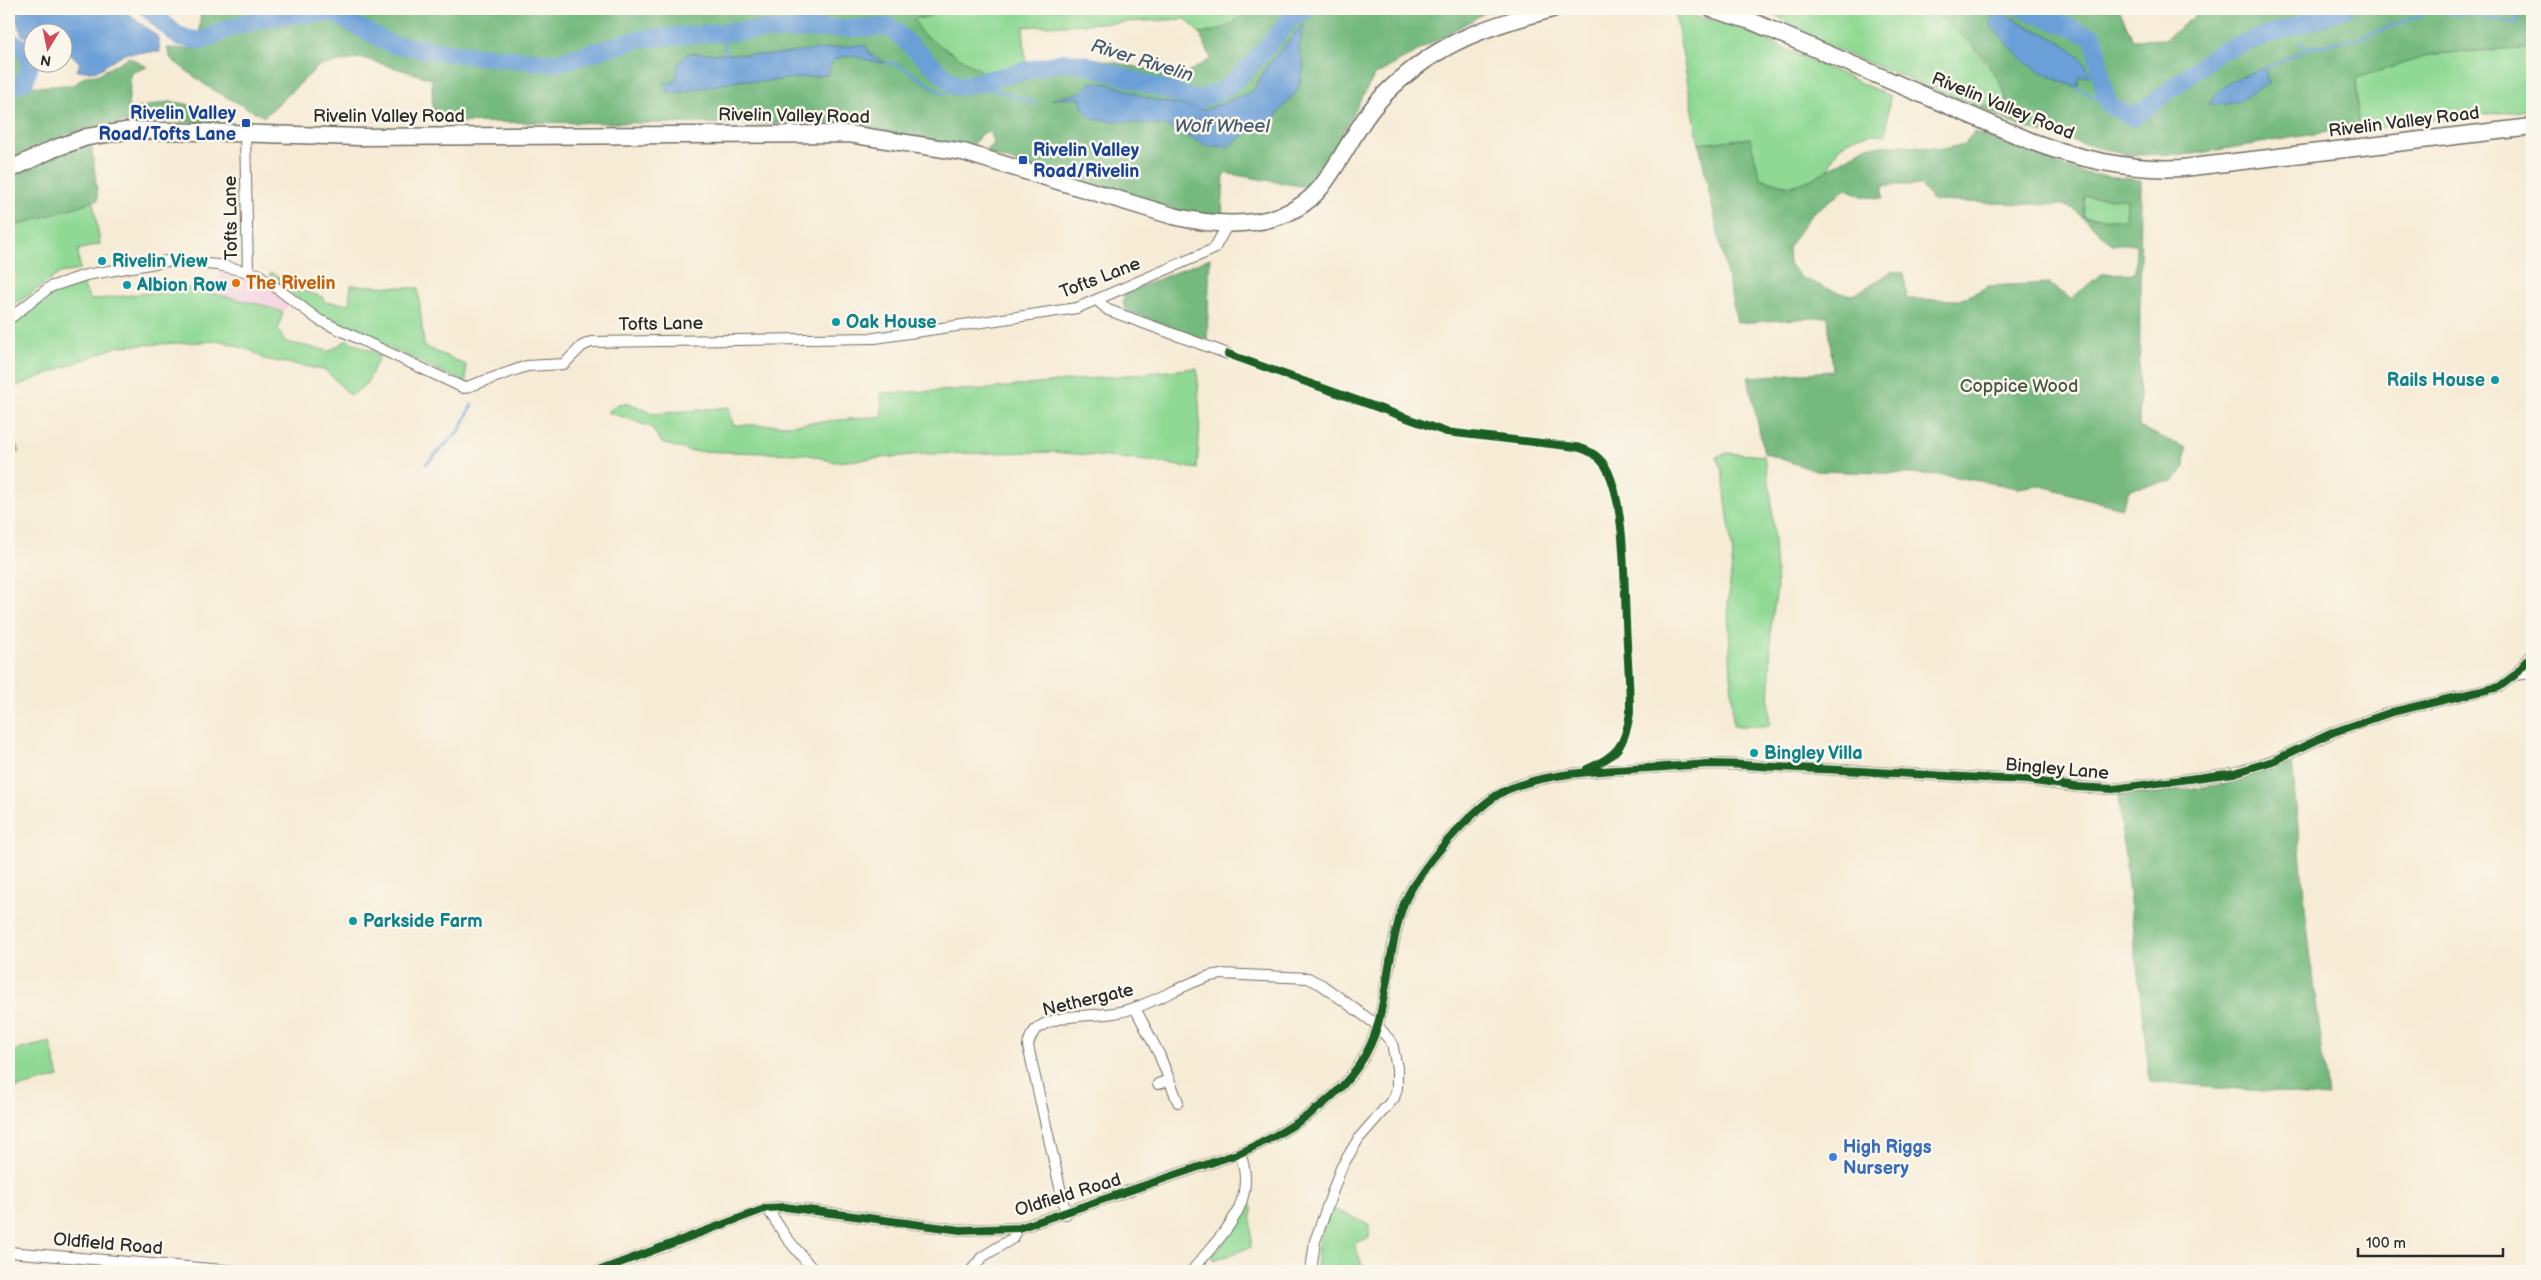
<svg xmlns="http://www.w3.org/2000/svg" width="2541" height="1280" viewBox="0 0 2541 1280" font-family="'Balsamiq Sans',sans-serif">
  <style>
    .built { fill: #f4cfde }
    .green { fill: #90d994; stroke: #5e8260 }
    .forest { fill: #74b97e; stroke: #507254; fill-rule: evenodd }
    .water { fill: #6b9fd7; stroke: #4b6581 }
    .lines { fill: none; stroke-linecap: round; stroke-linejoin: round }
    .stream { stroke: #6b9fd7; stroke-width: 3 }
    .river { stroke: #6b9fd7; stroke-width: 18 }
    .street-casing { stroke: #726e66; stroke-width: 12 }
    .primary-casing { stroke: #726e66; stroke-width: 19 }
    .street { stroke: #fff; stroke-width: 10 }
    .primary { stroke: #fff; stroke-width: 16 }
    .cycleway-casing { stroke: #fbf7ec; stroke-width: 11 }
    .cycleway { stroke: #1b5e20; stroke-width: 8 }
    .transit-dot { fill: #1a4fb4; stroke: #fbf7ec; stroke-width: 2 }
    .culture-dot { fill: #0f9aa8; stroke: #fbf7ec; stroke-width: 2 }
    .food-dot { fill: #e8710a; stroke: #fbf7ec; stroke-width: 2 }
    .shop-dot { fill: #3f7fe0; stroke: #fbf7ec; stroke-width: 2 }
    .labels { text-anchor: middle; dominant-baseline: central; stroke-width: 5; stroke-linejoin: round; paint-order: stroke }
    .street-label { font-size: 18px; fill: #2b2b2b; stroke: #fbf7ec }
    .transit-label { font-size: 18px; font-weight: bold; fill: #164399; stroke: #fbf7ec; text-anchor: end }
    .culture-label { font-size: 18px; font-weight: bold; fill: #0d838f; stroke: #fbf7ec; text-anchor: start }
    .food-label { font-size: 18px; font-weight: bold; fill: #c56008; stroke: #fbf7ec; text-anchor: start }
    .park-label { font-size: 18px; fill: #445645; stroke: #fbf7ec }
    .shop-label { font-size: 18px; font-weight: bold; fill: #366cbe; stroke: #fbf7ec; text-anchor: start }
    .water-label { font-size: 19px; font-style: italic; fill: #455970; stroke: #fbf7ec }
  </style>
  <rect width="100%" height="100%" fill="#fbf7ec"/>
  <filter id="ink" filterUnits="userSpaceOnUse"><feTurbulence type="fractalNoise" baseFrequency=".02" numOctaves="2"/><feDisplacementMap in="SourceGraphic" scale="10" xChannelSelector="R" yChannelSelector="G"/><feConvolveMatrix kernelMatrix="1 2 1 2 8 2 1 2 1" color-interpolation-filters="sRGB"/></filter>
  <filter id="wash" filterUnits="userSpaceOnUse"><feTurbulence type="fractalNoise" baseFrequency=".0096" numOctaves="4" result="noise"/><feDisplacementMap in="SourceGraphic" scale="20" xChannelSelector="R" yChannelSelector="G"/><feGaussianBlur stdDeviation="1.12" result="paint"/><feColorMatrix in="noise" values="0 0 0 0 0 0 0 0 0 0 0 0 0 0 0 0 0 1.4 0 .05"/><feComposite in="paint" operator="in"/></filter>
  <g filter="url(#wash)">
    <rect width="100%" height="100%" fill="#f6ebd5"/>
    <path class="built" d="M 224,271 L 274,288 L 292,302 L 283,312 L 216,294 L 220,272 Z"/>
    <path class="green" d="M 936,9 L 1246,9 C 1235,26 1219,31 1200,34 L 1186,19 L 1023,27 L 1026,66 L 983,72 L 922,35 L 914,19 L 926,17 L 937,12 Z
      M 1775,9 L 1929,9 L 1964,35 L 2003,85 L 2007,102 L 1981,108 L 1827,46 L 1774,14 Z
      M 1675,13 L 1730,24 L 1890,96 L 1886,135 C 1860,131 1835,141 1829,169 C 1797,188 1795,189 1760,178 L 1750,138 L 1699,144 Z
      M 2532,47 L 2532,110 L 2432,119 L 2385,127 L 2358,127 L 2356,78 L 2434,54 Z
      M 2085,196 L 2127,199 L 2126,220 L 2083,217 Z
      M 93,201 L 100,244 L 78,250 L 80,270 L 60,273 L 9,309 L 9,228 Z
      M 271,272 L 294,288 L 323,297 L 324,302 L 349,304 L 351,285 L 418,288 L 424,346 L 466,365 L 466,383 L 318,315 L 269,275 Z
      M 82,281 L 90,300 L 190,288 L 262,305 L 283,312 L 278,330 L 286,342 L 329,351 L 347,340 L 380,355 L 367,383 L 351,396 L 325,370 L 264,359 L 252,351 L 222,341 L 119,346 L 9,389 L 9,322 L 57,289 Z
      M 1197,368 L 1200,420 L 1197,469 L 1149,461 L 1055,452 L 923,454 L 835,462 L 806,454 L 690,451 L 662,443 L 651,427 L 608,412 L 618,404 L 631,404 L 654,414 L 729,407 L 733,425 L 786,425 L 882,416 L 881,393 L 986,389 Z
      M 9,433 L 20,452 L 9,453 Z
      M 1727,453 L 1764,456 L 1771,494 L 1777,589 L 1771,626 L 1769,726 L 1733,726 L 1728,603 L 1733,555 L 1722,468 L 1716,457 Z
      M 50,1042 L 59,1077 L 9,1090 L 9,1052 Z
      M 1247,1201 L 1252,1207 L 1251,1247 L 1214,1261 L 1211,1257 L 1235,1228 Z
      M 1330,1207 L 1369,1225 L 1369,1238 L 1354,1243 L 1364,1271 L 1316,1271 L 1318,1245 Z"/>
    <path class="forest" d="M 201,9 L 936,9 L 937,12 L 926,17 L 914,19 L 922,34 L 983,72 L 1077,55 L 1182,76 L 1211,59 L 1200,34 C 1219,31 1235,26 1246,9 L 1496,9 L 1486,12 L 1374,76 L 1312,188 L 1224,173 L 1222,217 L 1191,214 L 991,155 L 986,150 L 994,144 L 989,131 L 981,134 L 971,149 L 850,124 L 433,122 L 432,79 L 362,58 L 319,66 L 264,117 L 208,87 L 171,59 L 167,48 L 198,49 Z
      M 1929,9 L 2119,9 L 2133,40 L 2165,39 L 2204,9 L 2532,9 L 2532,47 L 2434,54 L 2356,78 L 2358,127 L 2193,154 L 2126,155 L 2021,127 L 1981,108 L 2007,102 C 1998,62 1961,33 1929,9 Z
      M 9,25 L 19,41 L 26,46 L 20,83 C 38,90 56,84 74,85 L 85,76 L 97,75 L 129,57 L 147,67 L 131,73 L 128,108 C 145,109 160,101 174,102 C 192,103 210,113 222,125 C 174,120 114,117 68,134 C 47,141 28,151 9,162 Z
      M 1974,132 L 2082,173 L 2141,180 L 2139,427 L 2186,448 L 2185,467 L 2174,481 L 2130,489 L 2121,508 L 2038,485 L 2019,488 L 1945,475 L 1816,471 L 1764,453 L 1748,377 L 1833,371 L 1828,317 L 1737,323 L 1699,144 L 1750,138 L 1760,178 L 1790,187 L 1812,179 L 1867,146 L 1905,145 L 1943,149 L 1964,144 ZM 1883,185 L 1920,185 L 1933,201 L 2062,205 L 2074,209 L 2111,244 L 2136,244 L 2135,273 L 2101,274 L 2071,299 L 2049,283 L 1989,286 L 1960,300 L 1907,299 L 1904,273 L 1893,271 L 1854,295 L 1839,293 L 1802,278 L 1789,264 L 1788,248 L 1812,213 L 1846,189 L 1864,197 L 1883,198 ZM 2085,196 L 2127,199 L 2126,220 L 2083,217 Z
      M 91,141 L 98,200 L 9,228 L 9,176 Z
      M 1210,258 L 1207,341 L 1126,310 L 1123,303 L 1125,293 Z
      M 2292,761 L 2306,918 L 2328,1097 L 2150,1081 L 2118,795 L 2156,793 L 2226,784 Z"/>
    <path class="water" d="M 18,9 L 122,9 L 158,37 L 160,52 L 125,53 L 97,71 L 77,71 L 80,63 L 73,56 L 63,51 L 62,32 L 32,32 L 32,39 L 22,35 L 15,17 Z
      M 2000,9 C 2026,32 2081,39 2090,76 L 2079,77 L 2077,88 L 2053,78 L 2026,63 L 1991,26 L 1992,14 Z
      M 2315,9 L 2332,9 L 2337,19 L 2325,26 L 2310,21 L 2309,10 Z
      M 1304,23 L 1299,48 L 1304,66 L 1298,90 L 1269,124 L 1253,129 L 1229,146 L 1209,147 L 1167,126 L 1093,119 L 1083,109 L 1080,98 L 1052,99 L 1081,92 L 1092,82 L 1110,84 L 1151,99 L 1205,110 L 1253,91 L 1267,66 Z
      M 858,45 L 866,46 L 872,56 L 887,63 C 864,63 857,50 833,60 L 827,75 L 758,82 L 743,80 L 670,94 L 664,83 L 675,82 L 679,63 L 688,53 L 771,55 Z
      M 2265,68 L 2268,83 C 2249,97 2234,107 2209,104 C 2222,82 2241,75 2265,68 Z"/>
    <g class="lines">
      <path class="stream" d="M 1304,23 L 1315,9
        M 723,32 L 726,54
        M 2300,41 L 2307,49 L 2357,38 L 2431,12 L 2471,15 L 2516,23 L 2521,9
        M 887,63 L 898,64 L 943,94 L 957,87 L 960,93 L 992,89 L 1035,103
        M 2265,68 L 2307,49
        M 2090,74 L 2102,74
        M 2077,88 L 2109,105
        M 426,464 L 460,430 L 472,405"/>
      <path class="river" d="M 148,9 L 179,37 L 202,41 L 232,27 L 270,17 L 331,12 L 390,44 L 450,53 L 556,63 L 640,39 L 740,31 L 890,27 L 957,87 L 1063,62 L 1084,64 L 1198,100 L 1225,89 L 1246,70 L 1300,9
        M 2023,9 L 2094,37 L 2103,87 L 2109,105 L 2134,118 L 2220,51 L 2345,9
        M 9,40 L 23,48 L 31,62 L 25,81 L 9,88"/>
    </g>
  </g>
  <g filter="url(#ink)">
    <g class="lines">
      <defs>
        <path id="street" d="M 245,133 L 248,271
          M 1097,300 L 1108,310 L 1228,354
          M 9,319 L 50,287 L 86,275 L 167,261 L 218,265 L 258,274 L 319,320 L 464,388 L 527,366 L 564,364 L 582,346 L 591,342 L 875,338 L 1077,308 L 1214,249 L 1228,224
          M 2515,675 L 2532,673
          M 1135,1008 L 1159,1054 L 1178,1102
          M 1158,1084 L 1169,1080
          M 767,1208 L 786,1237 L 814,1271
          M 1066,1214 L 1028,1046 C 1029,1039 1032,1032 1039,1027 C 1057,1015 1085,1016 1106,1014 C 1143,1011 1175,987 1210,976 L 1221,974 L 1308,978 L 1322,985 L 1377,1025 L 1392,1043 L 1397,1068 L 1397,1088 L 1394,1098 L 1359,1138 L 1341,1168 L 1315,1241 L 1311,1271
          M 9,1252 L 235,1271
          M 598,1271 L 767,1208 L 785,1207 L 960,1230 L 1019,1228 L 1240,1153 C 1298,1127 1360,1089 1378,1024 C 1388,985 1390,944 1403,906 C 1414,874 1477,801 1509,789 C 1547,773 1591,772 1632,769 C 1658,768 1685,765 1712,764 C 1740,764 1769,767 1797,768 C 1874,771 1950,777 2027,780 L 2076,787 L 2113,789 L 2234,773 L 2273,761 L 2334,732 L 2392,712 L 2499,687 L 2515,675 L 2532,655
          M 971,1271 L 982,1257 L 1013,1238 L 1019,1228
          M 1192,1271 C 1221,1234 1259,1205 1240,1153"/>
        <path id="primary" d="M 1712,9 L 1751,21 L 2033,142 C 2082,160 2131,171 2183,168 L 2532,127
          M 9,170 L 53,149 L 87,137 L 132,130 L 359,137 L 849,134 L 963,152 L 1173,216 C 1222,228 1287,230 1321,187 C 1347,153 1359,118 1391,88 C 1442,40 1487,27 1552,9"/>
      </defs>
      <use href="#street" class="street-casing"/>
      <use href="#primary" class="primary-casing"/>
      <use href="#street" class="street"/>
      <use href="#primary" class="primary"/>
      <defs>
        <path id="cycleway" d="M 1228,354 L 1446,432 L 1576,447 C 1591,450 1601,457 1608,471 C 1625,507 1624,581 1626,622 C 1627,652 1630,682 1630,713 C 1625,746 1617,756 1587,769
          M 598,1271 L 767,1208 L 785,1207 L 960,1230 L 1019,1228 L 1240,1153 C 1298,1127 1360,1089 1378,1024 C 1388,985 1390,944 1403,906 C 1414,874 1477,801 1509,789 C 1547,773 1591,772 1632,769 C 1658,768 1685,765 1712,764 C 1740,764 1769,767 1797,768 C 1874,771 1950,777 2027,780 L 2076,787 L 2113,789 L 2234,773 L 2273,761 L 2334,732 L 2392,712 L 2499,687 L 2515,675 L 2532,655"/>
      </defs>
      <use href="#cycleway" class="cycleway-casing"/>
      <use href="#cycleway" class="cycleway"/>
    </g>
  </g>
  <g class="transit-dot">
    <rect x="241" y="118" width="10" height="10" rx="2.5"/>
    <rect x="1018" y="155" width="10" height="10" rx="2.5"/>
  </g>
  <g class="culture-dot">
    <circle cx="102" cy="261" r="5"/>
    <circle cx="127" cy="285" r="5"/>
    <circle cx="836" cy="322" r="5"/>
    <circle cx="2495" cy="380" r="5"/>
    <circle cx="1754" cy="753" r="5"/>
    <circle cx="353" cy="921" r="5"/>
  </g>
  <circle class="food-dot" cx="236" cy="283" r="5"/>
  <circle class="shop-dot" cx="1833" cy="1157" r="5"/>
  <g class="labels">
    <g class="street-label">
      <text transform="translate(2003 106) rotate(22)">Rivelin Valley Road</text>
      <text x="389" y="116">Rivelin Valley Road</text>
      <text transform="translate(794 116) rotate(1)">Rivelin Valley Road</text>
      <text transform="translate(2404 122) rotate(-7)">Rivelin Valley Road</text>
      <text transform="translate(231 218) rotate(-91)">Tofts Lane</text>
      <text transform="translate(1100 278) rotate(-21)">Tofts Lane</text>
      <text transform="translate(661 324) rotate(-1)">Tofts Lane</text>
      <text transform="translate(2057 769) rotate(5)">Bingley Lane</text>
      <text transform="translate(1088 1000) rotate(-13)">Nethergate</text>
      <text transform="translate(1068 1195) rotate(-17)">Oldfield Road</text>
      <text transform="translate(108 1244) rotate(5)">Oldfield Road</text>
    </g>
    <g class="transit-label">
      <text x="236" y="113">Rivelin Valley<tspan x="236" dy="21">Road/Tofts Lane</tspan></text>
      <text x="1033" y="150" text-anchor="start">Rivelin Valley<tspan x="1033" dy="21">Road/Rivelin</tspan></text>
    </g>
    <g class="culture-label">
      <text x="112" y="261">Rivelin View</text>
      <text x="137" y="285">Albion Row</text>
      <text x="846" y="322">Oak House</text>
      <text x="2485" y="380" text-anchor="end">Rails House</text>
      <text x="1764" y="753">Bingley Villa</text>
      <text x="363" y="921">Parkside Farm</text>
    </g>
    <g class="food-label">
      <text x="246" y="283">The Rivelin</text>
    </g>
    <g class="park-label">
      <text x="2019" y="386">Coppice Wood</text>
    </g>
    <g class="shop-label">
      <text x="1843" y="1147">High Riggs<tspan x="1843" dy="21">Nursery</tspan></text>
    </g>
    <g class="water-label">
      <text transform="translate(1142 61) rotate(17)">River Rivelin</text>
      <text x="1222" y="126">Wolf Wheel</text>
    </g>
  </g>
  <rect width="2541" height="1280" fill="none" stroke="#fbf7ec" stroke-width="30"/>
  <g transform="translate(48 48) rotate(190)"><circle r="24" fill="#fbf7ec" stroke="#a8a59f"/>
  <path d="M0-4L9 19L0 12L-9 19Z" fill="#d1495b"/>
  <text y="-8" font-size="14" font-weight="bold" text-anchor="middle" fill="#2b2b2b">N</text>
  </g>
  <path d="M2358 1248v8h145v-8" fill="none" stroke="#2b2b2b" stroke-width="2.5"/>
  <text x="2366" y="1248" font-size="15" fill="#2b2b2b" stroke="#fbf7ec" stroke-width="4" paint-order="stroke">100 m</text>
</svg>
